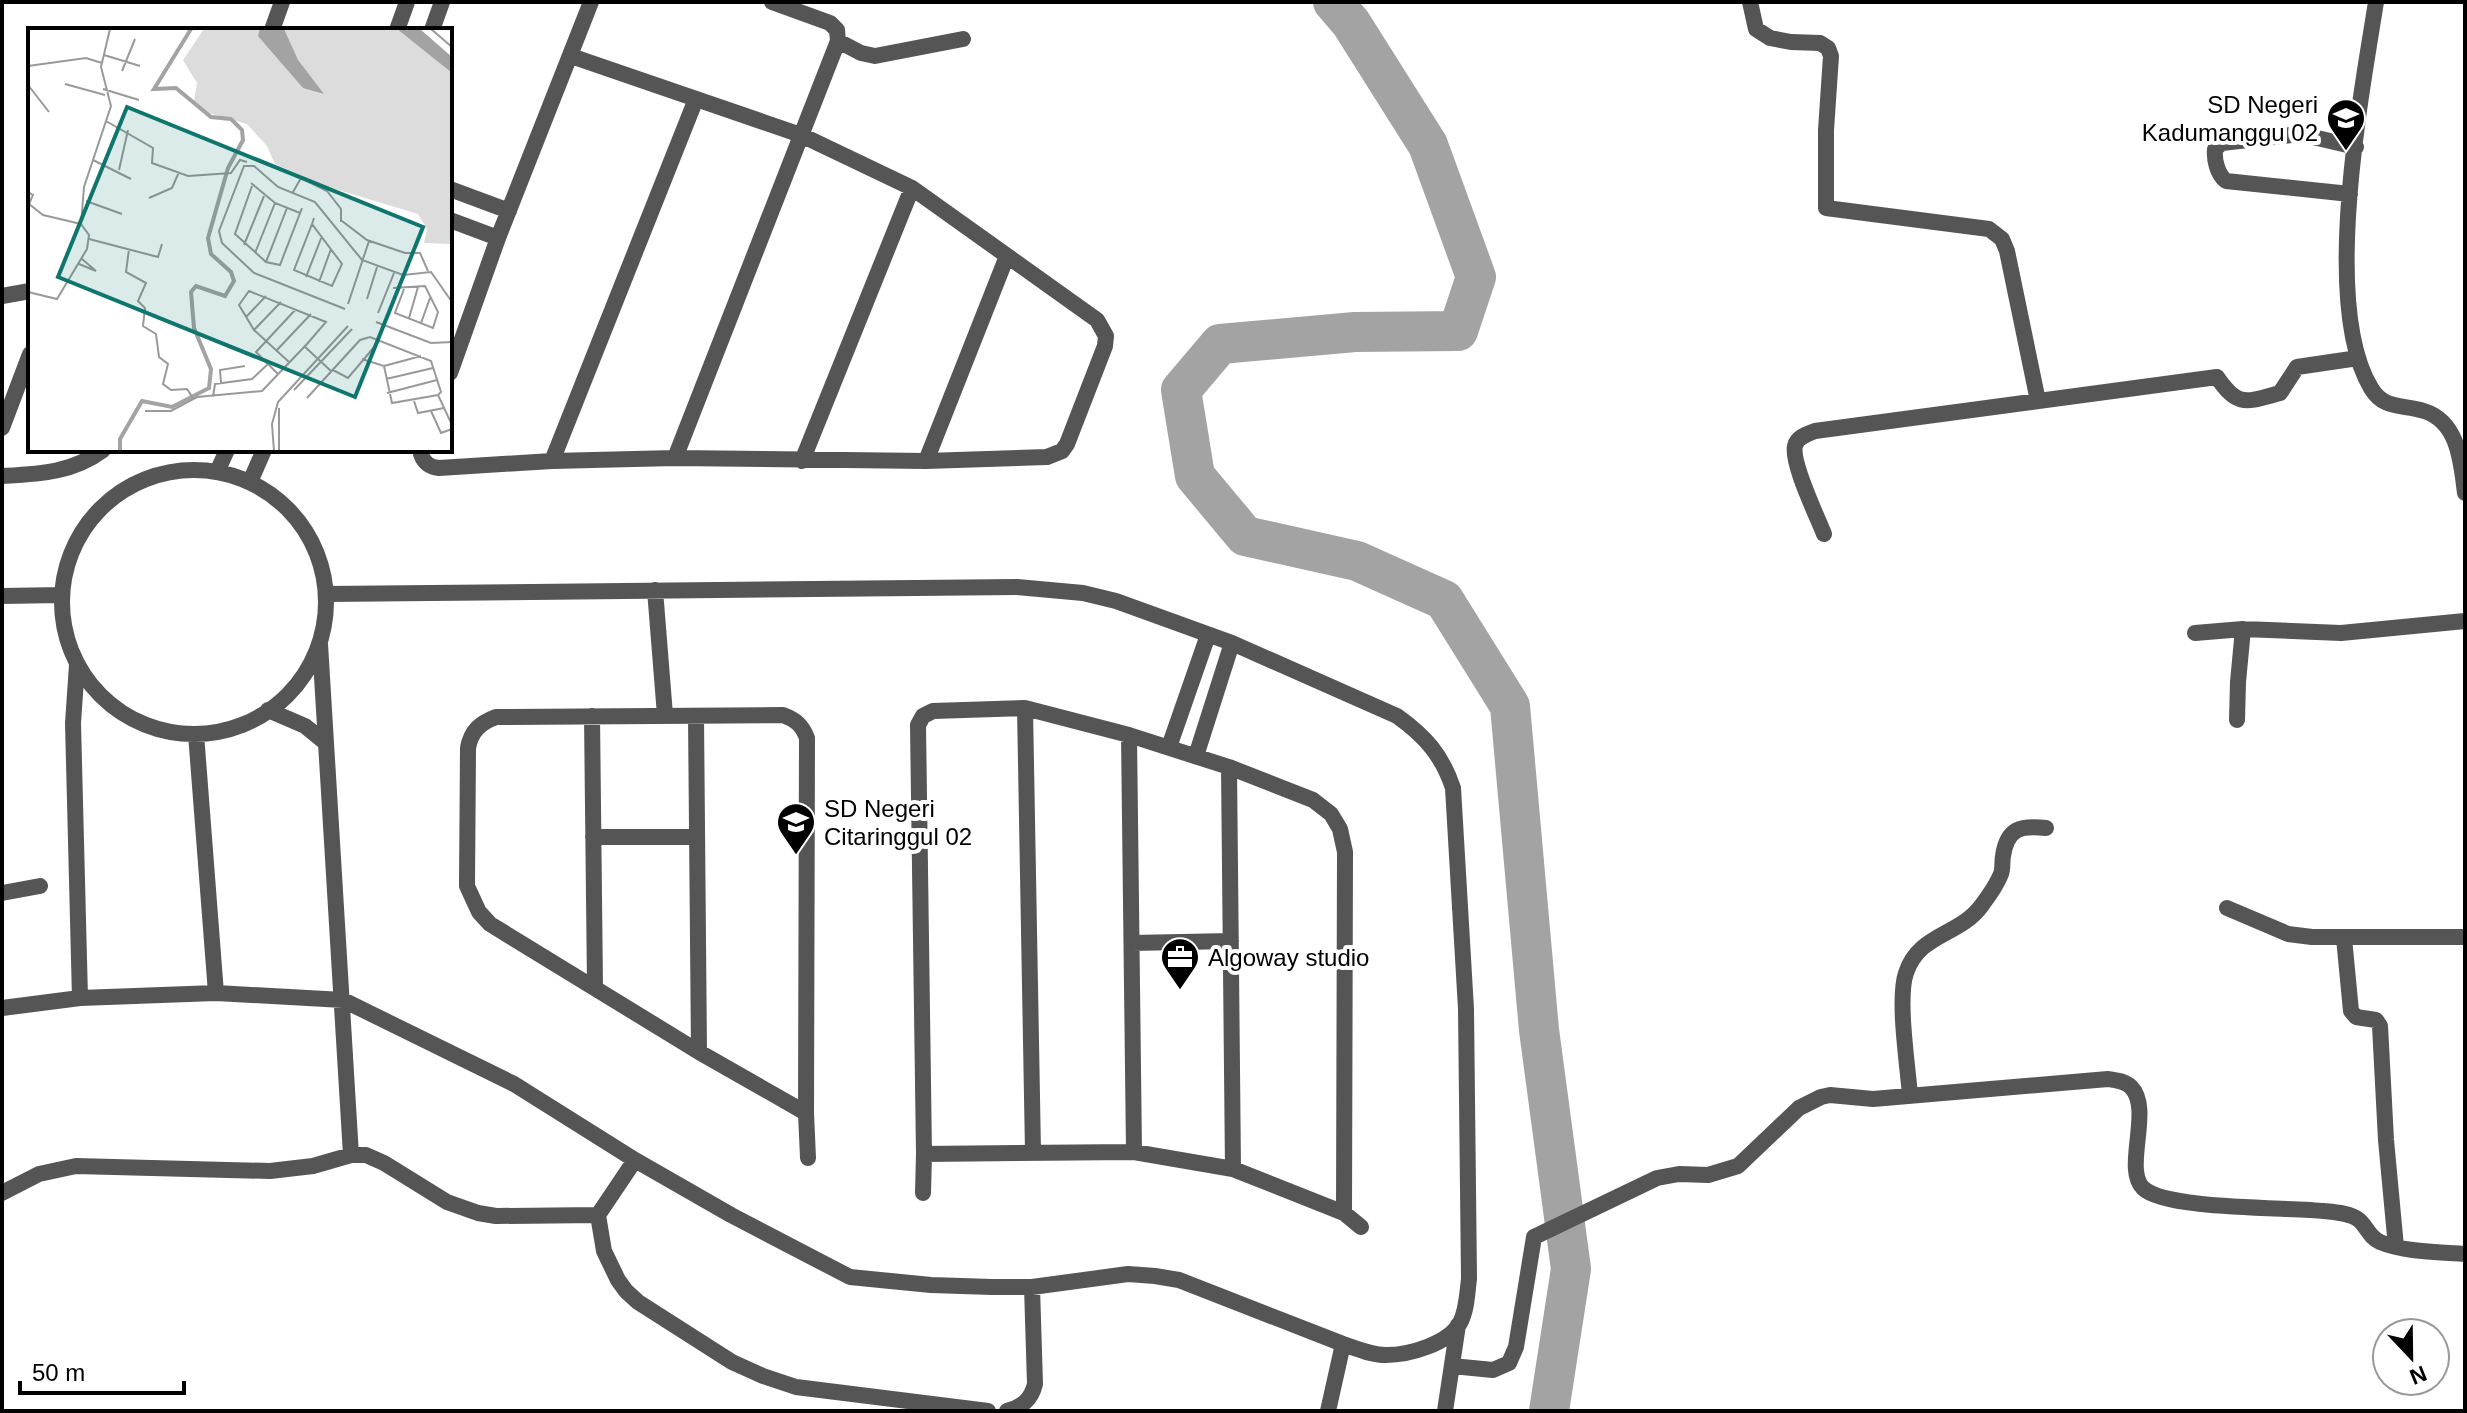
<svg xmlns="http://www.w3.org/2000/svg" width="2467" height="1413" viewBox="0 0 2467 1413" font-family="Helvetica,sans-serif">
  <style>
    .lines { fill: none; stroke-linecap: round; stroke-linejoin: round }
    .river { stroke: #a3a3a3; stroke-width: 40 }
    .minor { stroke: #555; stroke-width: 16 }
    .labels { text-anchor: middle; dominant-baseline: central; stroke-width: 8; stroke-linejoin: round; paint-order: stroke }
    .poi-label { font-size: 24px; fill: #000; stroke: #fff; text-anchor: start }
    .inset-river { fill: none; stroke: #a3a3a3; stroke-width: 4 }
    .inset-road { fill: none; stroke: #999; stroke-width: 2 }
    .view { fill: #0f766e; fill-opacity: 0.15; stroke: #0f766e; stroke-width: 4 }
    .inset-edge { fill: none; stroke: #000; stroke-width: 4 }
  </style>
  <rect width="100%" height="100%" fill="#fff"/>
  <g class="lines">
    <path class="river" d="M 1333,2 L 1351,23 L 1428,145 L 1476,277 L 1458,331 L 1355,332 L 1220,344 L 1181,390 L 1195,476 L 1245,536 L 1357,561 L 1444,600 L 1510,706 L 1539,1030 L 1571,1269 L 1549,1411"/>
    <path class="minor" d="M 1750,2 L 1756,29 L 1770,38 L 1791,42 L 1820,43 L 1828,48 L 1831,56 L 1826,130 L 1826,208 L 1989,229 L 2002,239 L 2007,251 L 2038,401
      M 2376,2 C 2361,97 2321,305 2371,388 C 2384,410 2402,404 2424,411 C 2459,422 2461,463 2465,493
      M 272,30 L 282,2
      M 397,30 L 407,2
      M 432,30 L 442,2
      M 838,41 L 861,53 L 875,56 L 963,39
      M 450,189 L 509,211
      M 2350,194 L 2226,181 C 2217,174 2214,159 2215,149 L 2222,143 L 2300,134 L 2356,147
      M 450,220 L 498,238
      M 2,296 L 30,291
      M 450,373 L 498,238 L 591,2
      M 2,428 L 30,354
      M 422,450 L 421,454 C 424,463 429,467 439,468 L 552,461 L 675,458 L 926,461 L 1047,457 L 1062,451 L 1067,444 L 1105,346 L 1106,336 L 1097,320 L 912,188 L 801,135 L 571,56
      M 675,458 L 838,41 L 837,30 L 830,23 L 772,2
      M 552,461 L 696,99
      M 802,461 L 912,188
      M 926,461 L 1007,256
      M62 602a132 132 0 1 1 264 0a132 132 0 1 1-264 0Z
      M 217,472 L 227,450
      M 2,476 C 39,474 72,473 103,450
      M 250,482 L 264,450
      M 1824,534 C 1817,516 1791,463 1795,446 C 1797,437 1807,434 1815,431 L 2217,377 C 2238,408 2246,402 2280,393 L 2297,367 L 2358,358
      M 655,590 L 665,715
      M 2,596 L 61,595
      M 2195,633 L 2243,629 L 2341,633 L 2465,621
      M 320,644 L 351,1155
      M 77,665 L 73,723 L 80,998
      M 1025,708 L 1033,1152
      M 268,710 L 305,726 L 326,743
      M 592,716 L 595,986
      M 696,716 L 699,1052
      M 2237,720 L 2238,682 L 2243,629
      M 196,734 L 216,993
      M 1129,735 L 1134,1152
      M 1169,747 L 1208,635
      M 1196,756 L 1232,643
      M 1229,767 L 1233,1169
      M 593,837 L 697,837
      M 2,893 L 40,886
      M 2227,908 L 2288,934 L 2312,937 L 2465,937
      M 2344,938 L 2351,1011 L 2356,1017 L 2376,1020 L 2380,1026 L 2386,1140 L 2396,1247
      M 1132,943 L 1231,941
      M 2,1008 L 80,998 L 216,993 L 343,1000 L 514,1084 L 635,1160 L 731,1215 L 850,1277 L 931,1285 L 992,1287 L 1032,1287 L 1128,1274 L 1155,1276 L 1179,1280 L 1343,1344 C 1357,1349 1371,1355 1386,1355 C 1409,1355 1448,1344 1460,1323 C 1467,1310 1467,1294 1469,1279 L 1466,1009 L 1453,788 C 1442,755 1425,736 1397,716 L 1232,643 L 1116,601 L 1083,593 L 1017,587 L 326,594
      M 1910,1096 C 1908,1067 1897,999 1906,973 C 1919,933 1960,936 1982,905 C 1988,897 1997,884 2001,874 C 2003,869 2002,861 2003,856 C 2007,828 2021,825 2046,828
      M 806,1113 L 807,738 C 802,725 796,720 783,715 L 496,717 C 480,723 471,731 468,748 L 467,886 L 479,912 L 490,924 L 699,1052 L 806,1113 L 808,1158
      M 924,1154 L 1134,1152 L 1233,1169 L 1344,1213 L 1361,1227
      M 635,1160 L 598,1215 L 604,1251 L 618,1280 L 626,1291 L 638,1302 L 732,1362 L 763,1376 L 796,1387 L 988,1411
      M 2,1193 L 39,1174 L 76,1166 L 270,1171 L 313,1166 L 351,1155 L 366,1155 L 384,1163 L 447,1202 L 478,1213 L 496,1216 L 598,1215
      M 923,1193 L 924,1154 L 918,725 L 923,716 L 933,711 L 1025,708 L 1129,735 L 1229,767 L 1313,800 L 1331,814 L 1340,829 L 1345,852 L 1344,1213
      M 1452,1366 L 1493,1370 L 1509,1363 L 1516,1347 L 1534,1237 L 1657,1178 L 1679,1174 L 1708,1175 L 1738,1166 L 1799,1108 L 1821,1097 L 1830,1095 L 1873,1099 L 2108,1079 C 2116,1080 2125,1081 2131,1087 C 2153,1109 2123,1169 2143,1188 C 2165,1210 2289,1207 2324,1211 C 2335,1212 2351,1213 2359,1220 C 2367,1227 2370,1238 2380,1242 C 2403,1252 2440,1252 2465,1254
      M 1007,1411 C 1023,1406 1031,1400 1035,1384 L 1032,1287
      M 1328,1411 L 1343,1344
      M 1445,1411 L 1458,1325"/>
  </g>
  <defs>
    <symbol id="school-pin" viewBox="-11 -11 22 30"><path d="M0 17L-7.5 6A9.5 9.5 0 1 1 7.5 6Z" fill="#000" stroke="#fff"/><path d="M0-5L7-2L0 1L-7-2ZM-4 1L0 2.5L4 1V4Q0 6-4 4Z" fill="#fff"/></symbol>
    <symbol id="office-pin" viewBox="-11 -11 22 30"><path d="M0 17L-7.5 6A9.5 9.5 0 1 1 7.5 6Z" fill="#000" stroke="#fff"/><path d="M-6-3h4V-5.5h4V-3h4V5H-6ZM-1-4.5V-3h2v-1.5ZM-6 0V1H6V0Z" fill="#fff"/></symbol>
  </defs>
  <g fill-rule="evenodd">
    <use href="#school-pin" x="2324" y="96" width="44" height="60"/>
    <use href="#school-pin" x="774" y="800" width="44" height="60"/>
    <use href="#office-pin" x="1158" y="935" width="44" height="60"/>
  </g>
  <g class="labels">
    <g class="poi-label">
      <text x="2318" y="104" text-anchor="end">SD Negeri<tspan x="2318" dy="28">Kadumanggu 02</tspan></text>
      <text x="824" y="808">SD Negeri<tspan x="824" dy="28">Citaringgul 02</tspan></text>
      <text x="1208" y="957">Algoway studio</text>
    </g>
  </g>
  <g transform="translate(28 28)">
    <rect width="424" height="424" fill="#fff"/>
    <path d="M 176,1 L 369,1 L 408,32 L 424,45 L 424,216 L 396,215 L 399,201 L 390,186 L 294,157 L 247,136 L 239,118 L 219,96 L 177,84 L 166,73 L 169,55 L 155,32 Z" fill="#dcdcdc"/>
    <path d="M 232,1 L 256,1 L 270,32 L 296,66 L 275,60 L 230,8 ZM 369,1 L 392,1 L 424,29 L 424,45 Z" fill="#a3a3a3"/>
    <path class="inset-river" d="M 92,423 L 92,411 L 114,373 L 144,379 L 181,360 L 183,341 L 166,300 L 163,264 L 168,258 L 197,268 L 206,253 L 203,244 L 183,226 L 180,210 L 200,140 L 215,112 L 214,102 L 203,91 L 183,89 L 148,60 L 126,61 L 163,1"/>
    <path class="inset-road" d="M 403,1 L 424,19M 76,27 L 112,38M 0,38 L 58,30 L 74,35M 94,43 L 107,11M 37,56 L 77,67M 0,57 L 21,84M 75,61 L 111,72M 78,93 L 125,120 L 124,135 L 160,148 L 203,145 L 212,132 L 219,134M 65,132 L 103,151M 91,142 L 100,102M 223,155 L 247,175 L 272,185M 224,158 L 207,206 L 238,234 L 252,237 L 274,180M 0,164 L 5,167 L 1,176 L 15,187 L 53,196M 265,164 L 273,150 L 299,163 L 313,181 L 313,194M 121,170 L 144,160 L 151,144M 58,173 L 94,186M 314,193 L 339,212 L 377,225 L 392,225 L 400,243M 284,196 L 266,242 L 304,258 L 314,236 L 284,196 L 286,190M 61,211 L 130,229 L 134,216M 216,217 L 236,168M 101,221 L 98,244 L 118,255 L 110,273 L 117,280 L 115,298 L 128,306 L 131,329 L 140,336 L 135,356 L 143,362 L 159,361 L 165,370M 227,225 L 247,175M 238,234 L 259,180M 51,236 L 68,243 L 54,231M 278,249 L 294,208M 291,254 L 303,221M 365,260 L 397,258 L 410,284 L 405,300 L 367,285 L 376,261M 0,264 L 29,271 L 59,221 L 61,207 L 53,196 L 56,159 L 83,78 L 73,39 L 82,1M 339,271 L 349,239M 320,276 L 341,213M 317,281 L 226,245 L 194,215 L 191,203 L 216,138 L 226,138 L 250,159 L 287,174 L 334,232 L 375,247 L 403,244 L 424,274M 350,285 L 366,245M 218,289 L 238,268M 381,290 L 390,259M 348,294 L 403,315 L 424,314M 393,295 L 402,270M 226,302 L 253,274M 276,318 L 303,343M 248,323 L 283,286M 334,331 L 356,338 L 364,375 L 410,367M 356,338 L 393,328M 305,342 L 320,350 L 352,312M 250,346 L 228,324 L 268,281M 358,351 L 405,340M 193,355 L 192,342 L 217,338M 266,362 L 324,301M 359,365 L 409,352M 185,369 L 187,356 L 224,351 L 240,336M 279,370 L 332,312 L 342,309 L 403,333 L 413,364 L 410,367 L 424,397M 386,373 L 390,385 L 416,380M 117,383 L 143,383 L 169,369 L 234,363 L 279,316 L 298,294 L 221,263 L 211,277 L 226,302 L 261,334M 403,383 L 413,405 L 424,401M 246,423 L 244,396 L 250,374 L 320,298M 251,423 L 251,380"/>
    <path class="view" d="M 99,79 L 395,199 L 327,369 L 30,249 Z"/>
    <rect width="424" height="424" class="inset-edge"/>
  </g>
  <rect width="2467" height="1413" fill="none" stroke="#000000" stroke-width="8"/>
  <g transform="translate(2411 1357) rotate(158)"><circle r="38" fill="#ffffff" stroke="#999999" stroke-width="2"/>
  <path d="M0-6L14 30L0 20L-14 30Z" fill="#000000"/>
  <text y="-12" font-size="22" font-weight="bold" text-anchor="middle" fill="#000000">N</text>
  </g>
  <path d="M20 1381v12h164v-12" fill="none" stroke="#000000" stroke-width="4"/>
  <text x="32" y="1381" font-size="24" fill="#000000" stroke="#ffffff" stroke-width="6" paint-order="stroke">50 m</text>
</svg>
